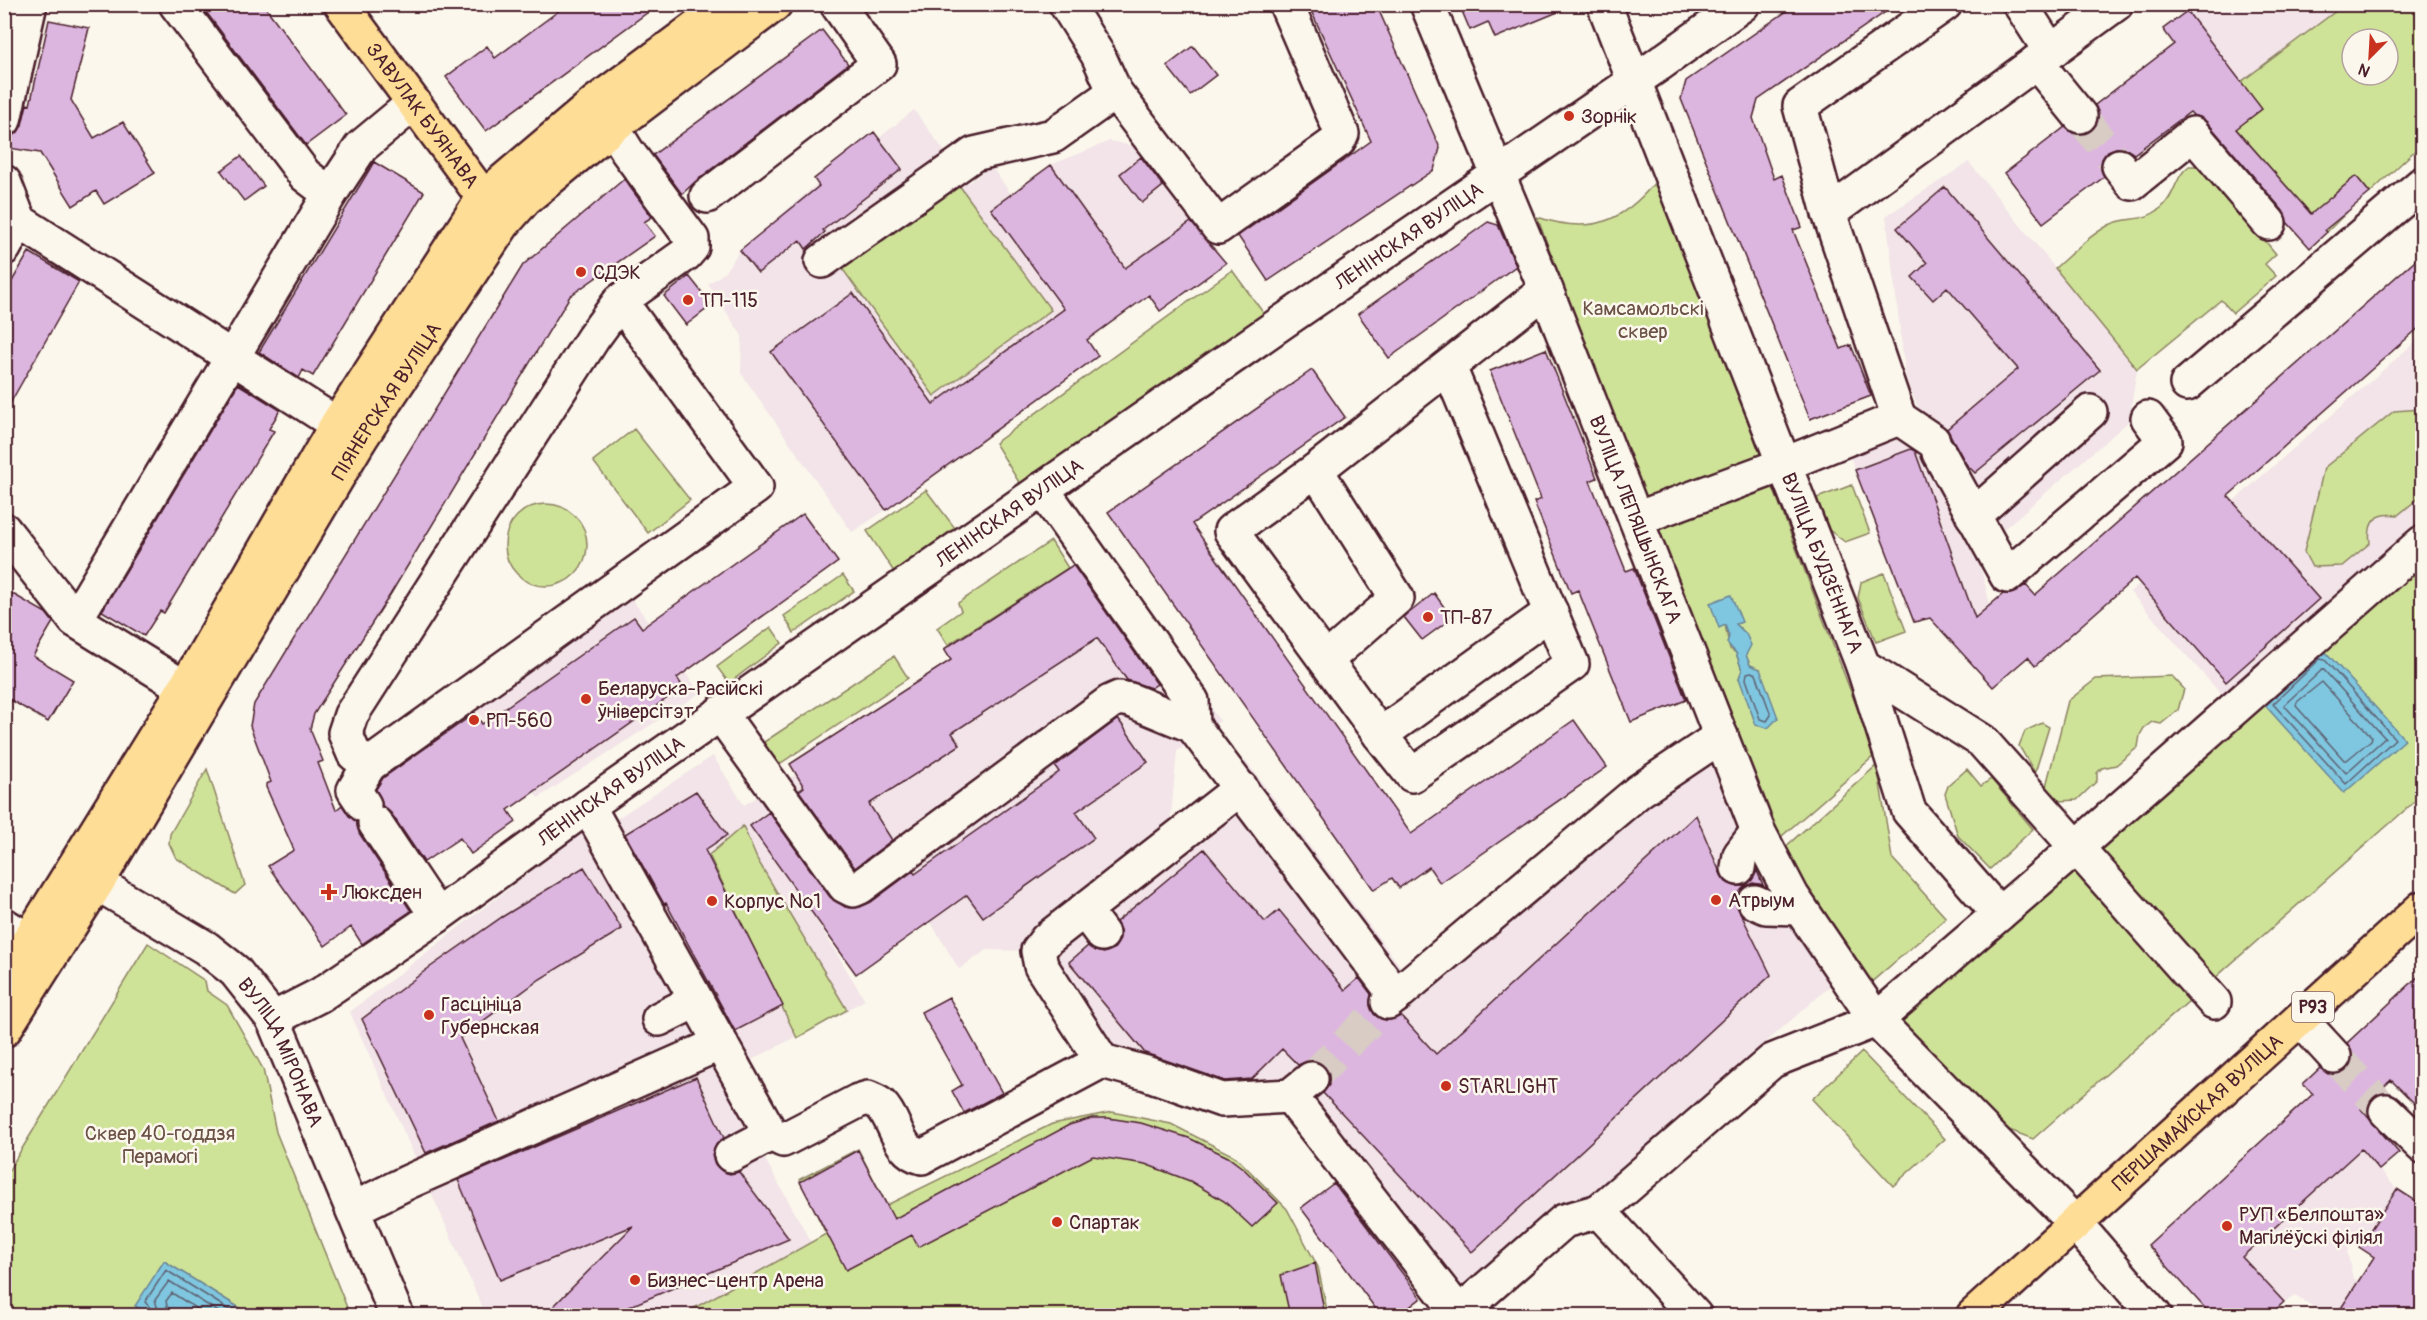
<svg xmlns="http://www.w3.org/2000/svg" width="2427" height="1320" viewBox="0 0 2427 1320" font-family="Pangolin,sans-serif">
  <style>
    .built { fill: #f2e4e8; fill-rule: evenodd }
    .green { fill: #cfe398; stroke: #8c8162; stroke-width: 1.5; fill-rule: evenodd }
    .water { fill: #7fc7e0; stroke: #6a8498; stroke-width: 1.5 }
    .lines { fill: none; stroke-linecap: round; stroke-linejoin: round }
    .shore { stroke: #5f6273; stroke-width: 1.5 }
    .building { fill: #dcb6df; stroke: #4a1f2b; stroke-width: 1.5 }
    .minor-tunnel { stroke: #d8ccc5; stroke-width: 33; stroke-dasharray: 33 16; stroke-linecap: butt }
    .minor-casing { stroke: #4a1f2b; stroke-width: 38 }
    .major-casing { stroke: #4a1f2b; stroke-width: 38 }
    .minor { stroke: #fbf7ec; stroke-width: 33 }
    .major { stroke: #fedd96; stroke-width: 33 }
    .poi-dot { fill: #c8321e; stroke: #fbf7ec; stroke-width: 2 }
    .labels { text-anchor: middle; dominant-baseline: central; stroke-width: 5; stroke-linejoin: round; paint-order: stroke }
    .shield { fill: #fbf7ec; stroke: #7f6065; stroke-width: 1.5 }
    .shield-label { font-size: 18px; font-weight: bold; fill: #4a1f2b }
    .street-label { font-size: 20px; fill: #4a1f2b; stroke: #fbf7ec }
    .poi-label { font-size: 20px; fill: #4a1f2b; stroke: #fbf7ec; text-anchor: start }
    .park-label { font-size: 20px; fill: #6b5046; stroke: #fbf7ec }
  </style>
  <rect width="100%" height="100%" fill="#fbf7ec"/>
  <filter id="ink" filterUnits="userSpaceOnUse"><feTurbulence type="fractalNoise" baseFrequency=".0167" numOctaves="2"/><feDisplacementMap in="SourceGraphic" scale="12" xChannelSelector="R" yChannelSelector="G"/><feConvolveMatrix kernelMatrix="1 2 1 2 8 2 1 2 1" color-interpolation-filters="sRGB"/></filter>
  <g filter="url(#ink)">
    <path class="built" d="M 2195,5 L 2422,5 L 2422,144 L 2327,232 L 2236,129 L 2163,29 ZM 2352,39 L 2388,39 L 2388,75 L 2352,75 Z
      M 914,110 L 968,183 L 991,166 L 1011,194 L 1051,165 L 1110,141 L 1133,146 L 1144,153 L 1226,263 L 1160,311 L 1148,295 L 1087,340 L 1098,356 L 886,510 L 852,532 L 741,373 L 742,336 L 708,284 L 724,273 L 740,250 L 817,184 L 814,179 L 874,132 L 879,138 Z
      M 1969,162 L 2137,369 L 2129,421 L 1977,552 L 1990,605 L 1994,610 L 1955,645 L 1930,618 L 1914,622 L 1844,440 L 1919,410 L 1906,378 L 1886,216 Z
      M 2422,336 L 2422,534 L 2229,703 L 2130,592 Z
      M 1103,560 L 1220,721 L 1177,751 L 1170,826 L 1246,761 L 1409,978 L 1721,736 L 1758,831 L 1855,964 L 1472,1300 L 1296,1101 L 1102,1061 L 1038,951 L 987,950 L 959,969 L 930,921 L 856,974 L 810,910 L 865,1000 L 746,1063 L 610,823 L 713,756 L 744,805 L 795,775 L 790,764 L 923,678 L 960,673 L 944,649 L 1077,562 Z
      M 626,591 L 700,693 L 538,798 L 473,704 Z
      M 583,831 L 820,1258 L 692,1315 L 486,1315 L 350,1012 Z
      M 2311,1096 L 2397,1189 L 2367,1234 L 2350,1244 L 2347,1252 L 2353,1278 L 2358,1281 L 2336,1315 L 2328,1315 L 2295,1296 L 2284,1302 L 2212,1315 L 2148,1245 Z"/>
    <path class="green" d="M 2344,5 L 2422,5 L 2422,144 L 2370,193 L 2356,176 L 2333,195 L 2347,212 L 2327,232 L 2236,129 L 2241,82 ZM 2352,39 L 2388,39 L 2388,75 L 2352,75 Z
      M 2189,166 L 2198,166 L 2207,170 L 2276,254 L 2265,264 L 2276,276 L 2233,313 L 2221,300 L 2137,369 L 2055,268 C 2072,253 2089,236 2109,225 C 2128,215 2141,224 2161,208 C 2175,197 2175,176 2189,166 Z
      M 956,181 L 1051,310 L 934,396 L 839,264 Z
      M 1656,181 L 1875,755 L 1775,842 L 1537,217 C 1590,235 1622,223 1656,181 ZM 1741,622 L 1736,624 L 1746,634 L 1746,655 L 1750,665 L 1760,669 L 1739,678 L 1742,670 L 1736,653 L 1730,649 L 1725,625 Z
      M 1232,270 L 1270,322 L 1023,489 L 995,443 Z
      M 2422,409 L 2422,483 L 2420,497 L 2398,515 C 2376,512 2367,521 2370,543 L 2342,566 L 2312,567 L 2304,552 L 2324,468 L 2394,411 Z
      M 634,429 L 690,500 L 648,533 L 593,461 Z
      M 1852,485 L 1870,533 L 1845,542 L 1829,530 L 1817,498 Z
      M 926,490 L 961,536 L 898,578 L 867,531 Z
      M505 545a41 41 0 1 1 82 0a41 41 0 1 1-82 0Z
      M 1051,541 L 1068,568 L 948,645 L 937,628 L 961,611 L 958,603 Z
      M 2422,555 L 2422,795 L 2033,1139 L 2004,1128 L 1895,1021 Z
      M 1884,573 L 1906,631 L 1876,642 L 1858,598 L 1861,582 Z
      M 843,575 L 854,591 L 794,633 L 784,616 Z
      M 771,627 L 782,643 L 729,683 L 717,667 Z
      M 894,656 L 908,678 L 769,771 L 755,748 Z
      M 2172,676 L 2184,689 L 2178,710 L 2161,724 L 2152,722 L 2144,728 L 2140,735 L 2138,747 L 2116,765 L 2102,768 L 2097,773 L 2097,781 L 2077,800 L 2058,801 L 2045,790 L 2068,701 L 2096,679 Z
      M 2042,723 L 2049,727 L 2035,773 L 2019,746 L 2025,731 Z
      M 1877,765 L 1892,858 L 1946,918 L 1869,984 L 1782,850 Z
      M 207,769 L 245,885 L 235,894 L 176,858 L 169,843 L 170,834 Z
      M 1967,769 L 1981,786 L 1991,779 L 2033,829 L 1990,869 L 1958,836 L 1945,794 L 1948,786 Z
      M 743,826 L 757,859 L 847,1010 L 797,1038 L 709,855 Z
      M 148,943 L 205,981 L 207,991 L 227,1005 L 263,1069 L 276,1132 L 350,1315 L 251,1315 L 164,1261 L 136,1306 L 150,1315 L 5,1315 L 4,1178 Z
      M 1862,1052 L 1945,1139 L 1893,1186 L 1812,1099 Z
      M 1112,1112 L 1171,1124 L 1236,1157 L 1287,1209 L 1318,1267 L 1328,1315 L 680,1316 L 826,1234 L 800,1179 L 858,1149 L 887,1205 L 1052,1124 Z"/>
    <path class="water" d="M 1731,595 L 1742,622 L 1736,624 L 1746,634 L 1751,645 L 1746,655 L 1750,665 L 1760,669 L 1778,718 L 1768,728 L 1756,725 L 1739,678 L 1742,670 L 1736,653 L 1727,643 L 1729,636 L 1725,625 L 1719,628 L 1710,603 Z
      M 2323,649 L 2405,740 L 2344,793 L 2263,703 Z
      M 164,1261 L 251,1315 L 150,1315 L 135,1306 Z"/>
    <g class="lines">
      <path class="shore" d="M 2320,659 L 2325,660 L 2395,739 L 2346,784 L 2273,704 Z
        M 2323,669 L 2385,738 L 2346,773 L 2284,705 Z
        M 1751,672 L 1756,674 L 1771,715 L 1767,721 L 1760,719 L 1746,679 L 1747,673 Z
        M 2322,682 L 2372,737 L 2371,740 L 2347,760 L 2344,760 L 2296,706 L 2297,702 Z
        M 153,1316 L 152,1310 L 145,1302 L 166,1270 L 239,1316
        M 160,1316 L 155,1300 L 169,1281 L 225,1316
        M 169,1316 L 166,1301 L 172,1293 L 208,1316"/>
    </g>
    <path class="building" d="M 200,4 L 263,4 L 346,115 L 306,145 Z
      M 568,4 L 659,4 L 486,131 L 446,77 L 487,46 L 495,58 Z
      M 1308,4 L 1376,4 L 1440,148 L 1434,170 L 1268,281 L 1238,236 L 1371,141 Z
      M 1459,4 L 1575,4 L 1575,5 L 1495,38 L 1488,22 L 1470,30 Z
      M 1797,4 L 1897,4 L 1758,100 L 1753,118 L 1774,179 L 1782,175 L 1802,227 L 1793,230 L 1841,349 L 1851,345 L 1871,396 L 1810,419 L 1681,99 L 1686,81 Z
      M 2187,11 L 2262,109 L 2236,129 L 2311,214 L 2356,176 L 2370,193 L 2325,230 L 2327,232 L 2310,248 L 2287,222 L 2283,211 L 2207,122 L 2200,117 L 2194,116 L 2190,112 L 2134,154 L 2126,149 L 2116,148 L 2108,151 L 2102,159 L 2101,169 L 2104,177 L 2043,223 L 2005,173 L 2065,127 L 2074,134 L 2084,134 L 2092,130 L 2098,122 L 2099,114 L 2095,105 L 2174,44 L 2163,29 Z
      M 49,20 L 89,28 L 71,100 L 94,138 L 123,122 L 155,173 L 104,204 L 96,191 L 73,206 L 40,153 L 9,148 L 11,137 L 18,132 L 22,125 L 27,104 L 30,105 Z
      M 822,30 L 848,64 L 696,181 L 682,194 L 653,155 Z
      M 1193,46 L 1216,75 L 1190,95 L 1167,66 Z
      M 874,132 L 902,169 L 823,230 L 825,232 L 806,249 L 800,240 L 758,273 L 740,250 L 819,186 L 814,179 Z
      M 241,156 L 264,186 L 244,201 L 221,171 Z
      M 1141,157 L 1163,186 L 1142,203 L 1120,174 Z
      M 374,162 L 424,192 L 313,376 L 303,370 L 299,378 L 259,352 Z
      M 1051,165 L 1125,268 L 1191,222 L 1226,263 L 1160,311 L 1149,295 L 1087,340 L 1098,356 L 886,510 L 771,352 L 853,293 L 933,404 L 1064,309 L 991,209 Z
      M 624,179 L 652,217 L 644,222 L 655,236 L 570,296 L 390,595 L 314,714 L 310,729 L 323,761 L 318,763 L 336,810 L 342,805 L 349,816 L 357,822 L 359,833 L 411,911 L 362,944 L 351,927 L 325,946 L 268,866 L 294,850 L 266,787 L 266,784 L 271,782 L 250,726 L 254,704 L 523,265 Z
      M 1945,187 L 2100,370 L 1975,473 L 1966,464 L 1947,429 L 2018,369 L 1947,287 L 1933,300 L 1912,277 L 1927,263 L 1897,228 Z
      M 1488,222 L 1498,225 L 1516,266 L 1389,358 L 1358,314 Z
      M 29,252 L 79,282 L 4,414 L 4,295 Z
      M 2422,254 L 2422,325 L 2228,496 L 2319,599 L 2226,682 L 2135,578 L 2035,666 L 2028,657 L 1993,687 L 1930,618 L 1914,622 L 1855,470 L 1911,449 L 1915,451 L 1975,618 L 2003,594 L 2010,594 L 2026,585 L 2035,595 Z
      M 689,276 L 712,305 L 686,325 L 664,296 Z
      M 1546,349 L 1597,478 L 1590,481 L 1626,571 L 1634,568 L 1686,700 L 1631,722 L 1578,590 L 1571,593 L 1534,502 L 1541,499 L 1490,371 Z
      M 1312,370 L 1345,417 L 1192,524 L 1411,834 L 1574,720 L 1607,767 L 1440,883 L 1429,867 L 1399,888 L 1392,878 L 1374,890 L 1108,512 Z
      M 238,384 L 280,410 L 269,429 L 274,431 L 164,613 L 160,611 L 144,636 L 102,611 Z
      M 803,514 L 838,562 L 677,678 L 683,687 L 508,810 L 516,822 L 471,854 L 460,838 L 424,862 L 391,813 L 382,806 L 376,789 L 383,778 L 475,713 L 482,724 L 634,617 L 642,628 Z
      M 1073,565 L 1157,684 L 1151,688 L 1127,680 L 1097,638 L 952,733 L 960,745 L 869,804 L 892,840 L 855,868 L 799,791 L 804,787 L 790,764 L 951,660 L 944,649 Z
      M 4,589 L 46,613 L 53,622 L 33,656 L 73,680 L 48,722 L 4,696 Z
      M 1434,593 L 1452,618 L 1422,640 L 1404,617 Z
      M 1118,719 L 1148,762 L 1076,812 L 1094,838 L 983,917 L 967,895 L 856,974 L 750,826 L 769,812 L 830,897 L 845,907 L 860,907 L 871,902 L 913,871 L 915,874 L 1059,772 L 1055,766 Z
      M 696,791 L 727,835 L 705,850 L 783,1006 L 735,1031 L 666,903 L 664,904 L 625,834 Z
      M 1696,815 L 1721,875 L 1726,882 L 1735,886 L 1744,886 L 1752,880 L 1757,871 L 1763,885 L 1753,883 L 1744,887 L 1738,895 L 1736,904 L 1771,975 L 1472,1252 L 1323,1093 L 1329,1085 L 1329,1076 L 1326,1068 L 1318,1062 L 1308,1061 L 1298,1065 L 1282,1049 L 1252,1079 L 1225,1081 L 1145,1053 L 1069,962 L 1088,946 L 1095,951 L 1104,953 L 1114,949 L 1119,941 L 1121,932 L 1116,922 L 1204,849 L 1265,922 L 1279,910 L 1345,990 L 1359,978 L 1371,994 L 1370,1005 L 1374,1014 L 1381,1019 L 1391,1020 L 1401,1016 L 1436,1054 Z
      M 584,867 L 622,929 L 540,979 L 460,1038 L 499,1121 L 426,1153 L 362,1019 L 426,970 L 502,917 Z
      M 2422,973 L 2422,1111 L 2391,1080 L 2361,1109 L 2399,1153 L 2379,1170 L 2361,1149 L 2242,1257 L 2284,1302 L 2269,1316 L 2212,1316 L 2148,1245 L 2313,1094 L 2303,1084 L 2320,1068 L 2328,1074 L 2337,1074 L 2347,1069 L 2352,1062 L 2352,1053 L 2347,1043 Z
      M 949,997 L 1002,1093 L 964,1113 L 952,1091 L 962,1085 L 921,1012 Z
      M 696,1077 L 724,1138 L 715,1146 L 712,1155 L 715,1164 L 722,1171 L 730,1174 L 739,1172 L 789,1239 L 607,1316 L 544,1316 L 633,1226 L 500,1280 L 458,1180 Z
      M 1092,1118 L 1108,1118 L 1141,1123 L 1189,1138 L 1228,1157 L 1244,1169 L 1278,1203 L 1252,1227 L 1224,1201 L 1190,1181 L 1145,1164 L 1093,1156 L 918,1247 L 912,1235 L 846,1270 L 800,1182 L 858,1150 L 894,1219 L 1069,1125 Z
      M 1334,1183 L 1421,1298 L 1398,1316 L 1381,1316 L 1301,1208 Z
      M 2397,1189 L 2422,1205 L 2422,1316 L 2336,1316 L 2374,1257 L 2359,1247 Z
      M 1315,1263 L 1325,1316 L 1290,1316 L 1281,1275 Z"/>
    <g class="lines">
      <path class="minor-tunnel" d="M 2080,116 L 2119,166
        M 2334,1056 L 2386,1111
        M 1311,1079 L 1388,1002"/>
      <defs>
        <g id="minor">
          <path d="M 176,4 L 305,175 L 330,194 L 361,147 L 414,103"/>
          <path d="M 1066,4 L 1098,55 L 1115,92 L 1218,227 L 1338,141 L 1342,134 L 1286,4"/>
          <path id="s1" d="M 1427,4 L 1546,290 L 1758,831 L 1792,896 L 1876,1020 L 2076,1224 L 2155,1316"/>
          <path id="s2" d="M 1604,4 L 1863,666 L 1982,741 L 2214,1002"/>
          <path d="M 2020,4 L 2051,52"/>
          <path d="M 2036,62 L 2080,116"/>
          <path d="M 597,103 L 627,151 L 692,239 L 692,247 L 686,254 L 620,301 L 756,487 L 369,765 L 354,754 L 345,733 L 351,715 L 593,338 L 620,301"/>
          <path d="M 4,120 L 30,4"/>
          <path d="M 2119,166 L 2132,183 L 2193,134 L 2269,223"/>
          <path d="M 4,182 L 19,221 L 360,439"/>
          <path d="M 707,196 L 879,64 L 837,4"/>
          <path d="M 1829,213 L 2116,4"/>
          <path d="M 4,248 L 19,221"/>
          <path d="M 822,261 L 974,154 L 1053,136 L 1115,92"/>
          <path d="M 1449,367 L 1572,664 L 1412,775 L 1380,735 L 1231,531 L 1316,470 L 1546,290"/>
          <path d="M 2187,384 L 2422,184"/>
          <path d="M 1899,418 L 1829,213 L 1800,106 L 1945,4"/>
          <path d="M 1939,453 L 2007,576 L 2165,441 L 2148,418"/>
          <path d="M 1316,470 L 1397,598 L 1326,660"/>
          <path d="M 1042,489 L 1192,701 L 1193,726"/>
          <path d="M 1973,516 L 2090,412"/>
          <path d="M 1636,519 L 1785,464 L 1899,418 L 1933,441"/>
          <path d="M 4,530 L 75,620 L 185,688"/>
          <path d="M 75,620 L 330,194"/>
          <path d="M 1863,666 L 1909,811 L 1999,914"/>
          <path d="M 720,713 L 845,886 L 853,890 L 860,887 L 1110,702 L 1119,698 L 1130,700 L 1193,726 L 1396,996"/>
          <path d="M 1380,735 L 1551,612"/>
          <path d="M 1241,788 L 1047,939 L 1038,951 L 1041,966 L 1102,1061 L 1146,1073 L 1222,1100 L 1290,1096 L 1311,1079"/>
          <path d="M 364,805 L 354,790 L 369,765"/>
          <path d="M 588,806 L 771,1134 L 783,1140 L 858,1101 L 868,1098 C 872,1100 878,1102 881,1105 C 897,1121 896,1151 922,1157 L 1102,1061"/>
          <path d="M 375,823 L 437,916"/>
          <path d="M 1738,868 L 1740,855 L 1758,831"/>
          <path id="s3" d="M 73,869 L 206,948 L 235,971 L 273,1019 L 397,1316"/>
          <path d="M 1755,902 L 1766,907 L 1800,908"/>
          <path d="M 1084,910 L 1102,934"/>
          <path d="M 4,925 L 51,954"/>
          <path d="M 1388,1002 L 1639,791 L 1721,736"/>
          <path id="s4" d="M 273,1019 L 320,995 L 437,916 L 588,806 L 1284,321 L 1658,65 L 1743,4"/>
          <path d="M 659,1019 L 695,1001"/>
          <path d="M 2300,1019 L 2334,1056"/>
          <path d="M 1290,1096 L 1459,1313 L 1457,1316"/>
          <path d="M 2386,1111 L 2422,1146"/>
          <path d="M 731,1155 L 771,1134"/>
          <path d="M 353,1209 L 408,1182 L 721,1043"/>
          <path d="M 1459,1313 L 1564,1221 L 1599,1211"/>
          <path d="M 1695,1316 L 1599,1211 L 1772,1061 L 1876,1020 L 2077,847 L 2422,543"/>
        </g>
        <g id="major">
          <path id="s5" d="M 341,4 L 497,216"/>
          <path d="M 4,980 L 185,688 L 337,424 L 483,198 L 596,102 L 728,4"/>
          <path id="s6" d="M 4,1030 L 97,883 L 360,439 L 503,224 L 525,199 L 611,128 L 775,4"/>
          <path id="s7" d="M 1973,1316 L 2422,908"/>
        </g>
      </defs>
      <use href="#minor" class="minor-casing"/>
      <use href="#major" class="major-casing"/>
      <use href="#minor" class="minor"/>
      <use href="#major" class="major"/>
    </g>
  </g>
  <g class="poi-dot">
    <circle cx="1569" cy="116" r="6"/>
    <circle cx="581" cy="272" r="6"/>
    <circle cx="688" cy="300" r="6"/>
    <circle cx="1428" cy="617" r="6"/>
    <circle cx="586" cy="699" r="6"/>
    <circle cx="474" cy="720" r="6"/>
    <path d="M326 883h6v6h6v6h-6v6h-6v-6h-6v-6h6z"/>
    <circle cx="1716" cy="900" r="6"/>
    <circle cx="712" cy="901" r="6"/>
    <circle cx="429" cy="1015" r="6"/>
    <circle cx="1446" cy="1086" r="6"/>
    <circle cx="1057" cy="1222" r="6"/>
    <circle cx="2227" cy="1226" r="6"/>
    <circle cx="635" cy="1280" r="6"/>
  </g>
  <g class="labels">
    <rect class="shield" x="2292" y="992" width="42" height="30" rx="4.5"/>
    <g class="shield-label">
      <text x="2313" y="1007">Р93</text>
    </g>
    <g class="street-label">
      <text stroke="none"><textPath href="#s5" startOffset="138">ЗАВУЛАК БУЯНАВА</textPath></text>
      <text stroke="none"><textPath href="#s4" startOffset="1380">ЛЕНІНСКАЯ ВУЛІЦА</textPath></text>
      <text stroke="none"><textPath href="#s6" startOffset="736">ПІЯНЕРСКАЯ ВУЛІЦА</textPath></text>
      <text stroke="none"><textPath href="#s4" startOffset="894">ЛЕНІНСКАЯ ВУЛІЦА</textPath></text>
      <text stroke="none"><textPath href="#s1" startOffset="556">ВУЛІЦА ЛЕПЯШЫНСКАГА</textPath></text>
      <text stroke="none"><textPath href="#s2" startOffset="600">ВУЛІЦА БУДЗЁННАГА</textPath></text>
      <text stroke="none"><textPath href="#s4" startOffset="408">ЛЕНІНСКАЯ ВУЛІЦА</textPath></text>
      <text stroke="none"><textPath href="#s3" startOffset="286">ВУЛІЦА МІРОНАВА</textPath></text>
      <text stroke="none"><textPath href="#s7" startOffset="303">ПЕРШАМАЙСКАЯ ВУЛІЦА</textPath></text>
    </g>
    <g class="poi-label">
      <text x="1581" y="116">Зорнік</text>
      <text x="593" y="272">СДЭК</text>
      <text x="700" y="300">ТП-115</text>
      <text x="1440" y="617">ТП-87</text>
      <text x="598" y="688">Беларуска-Расійскі<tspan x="598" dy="23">ўніверсітэт</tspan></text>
      <text x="486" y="720">РП-560</text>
      <text x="342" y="892">Люксден</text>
      <text x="1728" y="900">Атрыум</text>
      <text x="724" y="901">Корпус №1</text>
      <text x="441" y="1004">Гасцініца<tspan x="441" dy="23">Губернская</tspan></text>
      <text x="1458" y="1086">STARLIGHT</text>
      <text x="2239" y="1214">РУП «Белпошта»<tspan x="2239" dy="23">Магілёўскі філіял</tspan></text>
      <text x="1069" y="1222">Спартак</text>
      <text x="647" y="1280">Бизнес-центр Арена</text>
    </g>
    <g class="park-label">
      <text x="1643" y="308">Камсамольскі<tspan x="1643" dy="23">сквер</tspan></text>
      <text x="160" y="1133">Сквер 40-годдзя<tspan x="160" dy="23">Перамогі</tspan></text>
    </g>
  </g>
  <rect width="2427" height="1320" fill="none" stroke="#fbf7ec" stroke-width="24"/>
  <rect x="12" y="12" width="2403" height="1296" fill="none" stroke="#4a1f2b" stroke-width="2" filter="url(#ink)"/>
  <g transform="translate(2370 57) rotate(204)"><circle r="28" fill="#fbf7ec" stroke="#b4a19f" stroke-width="1.5"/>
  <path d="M0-4.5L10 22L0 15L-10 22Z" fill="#c8321e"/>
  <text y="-9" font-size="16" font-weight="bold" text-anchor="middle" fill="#4a1f2b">N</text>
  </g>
</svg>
